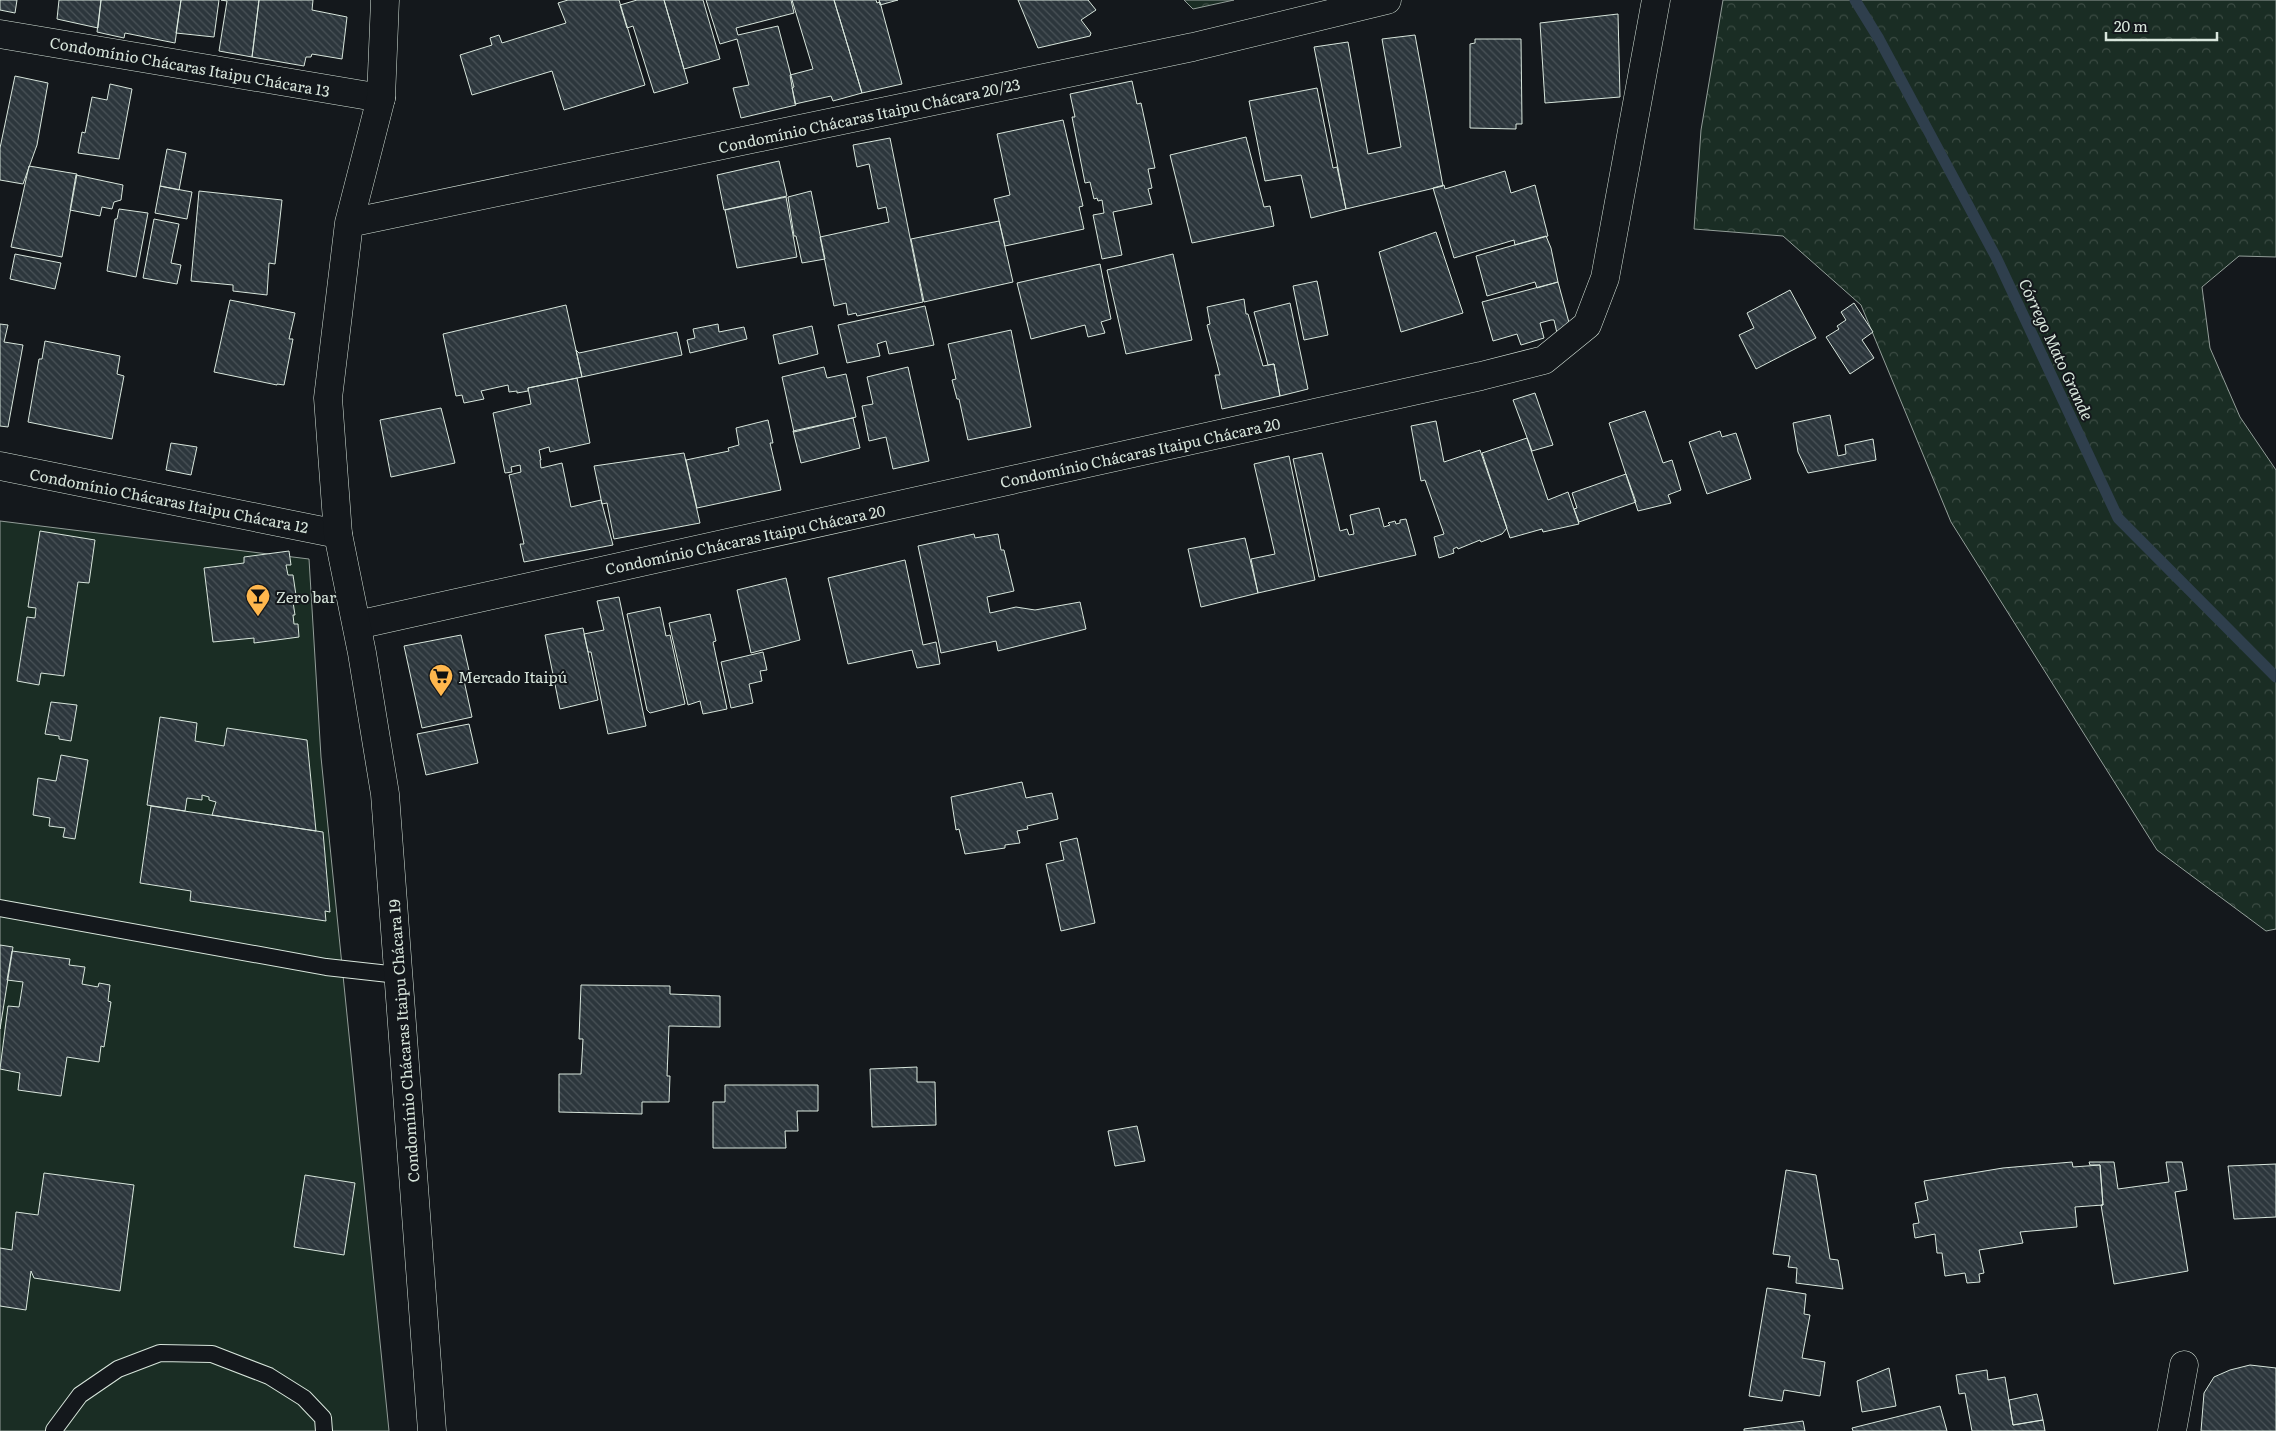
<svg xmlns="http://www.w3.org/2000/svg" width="2276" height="1431" viewBox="0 0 2276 1431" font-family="Literata,serif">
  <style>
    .green { fill: #1a2d24; stroke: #939e99 }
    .forest { fill: url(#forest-crowns); stroke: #939e99 }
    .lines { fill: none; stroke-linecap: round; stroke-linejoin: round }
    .stream { stroke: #2f3f4d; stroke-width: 11 }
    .building { fill: url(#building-back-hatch); stroke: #d8e6dc }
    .service-casing { stroke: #d8e6dc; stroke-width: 18 }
    .minor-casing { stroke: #d8e6dc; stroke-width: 29 }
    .tertiary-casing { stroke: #d8e6dc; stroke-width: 29 }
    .service { stroke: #14181c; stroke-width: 16 }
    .minor { stroke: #14181c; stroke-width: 28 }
    .tertiary { stroke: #14181c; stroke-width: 28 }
    .labels { text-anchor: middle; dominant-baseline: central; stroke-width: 4; stroke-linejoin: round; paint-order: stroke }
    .street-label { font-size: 15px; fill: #d8e6dc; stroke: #14181c }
    .poi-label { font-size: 15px; fill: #d8e6dc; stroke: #14181c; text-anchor: start }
    .water-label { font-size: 16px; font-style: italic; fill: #d8e6dc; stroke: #14181c }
  </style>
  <defs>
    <pattern id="forest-crowns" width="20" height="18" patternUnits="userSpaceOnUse" patternTransform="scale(1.25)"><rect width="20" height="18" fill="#1a2d24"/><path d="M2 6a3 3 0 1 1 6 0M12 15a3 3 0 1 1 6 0" fill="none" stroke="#3b4b43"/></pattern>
    <pattern id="building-back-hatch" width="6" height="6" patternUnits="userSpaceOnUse" patternTransform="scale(1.25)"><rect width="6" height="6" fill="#2c363c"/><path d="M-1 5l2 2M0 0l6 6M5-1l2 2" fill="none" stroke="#4a5358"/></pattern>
  </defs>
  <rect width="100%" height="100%" fill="#14181c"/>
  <path class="green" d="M 0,521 L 309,559 L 321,757 L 389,1431 L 0,1431 Z"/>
  <path class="forest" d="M 1184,0 L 1234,0 L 1193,9 Z
    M 1723,0 L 2276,0 L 2276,257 L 2239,256 L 2202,287 L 2210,348 L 2240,417 L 2276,470 L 2276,929 L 2266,931 L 2157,850 L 1951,522 L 1861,305 L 1783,236 L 1694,229 L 1701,130 Z"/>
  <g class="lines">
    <path class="stream" d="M 1855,0 L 1879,39 L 1996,257 L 2118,518 L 2276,677"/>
  </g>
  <path class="building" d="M 0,0 L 17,0 L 15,13 L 0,10 Z
    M 59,0 L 101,0 L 98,28 L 57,19 Z
    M 101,0 L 181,0 L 175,43 L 125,33 L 124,38 L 97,32 Z
    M 181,0 L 219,0 L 214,37 L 176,33 Z
    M 221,0 L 259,0 L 252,57 L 219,51 L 227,1 Z
    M 259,0 L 313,0 L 312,10 L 347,17 L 342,59 L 312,54 L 311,57 L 306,57 L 304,66 L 252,57 Z
    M 568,0 L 619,0 L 645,85 L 564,110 L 552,71 L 472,95 L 460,55 L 492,45 L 490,38 L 499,35 L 502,43 L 566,23 L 558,3 Z
    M 637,0 L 664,0 L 688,83 L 654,93 L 633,26 L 627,28 L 620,5 Z
    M 664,0 L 703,0 L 720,59 L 684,69 Z
    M 706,0 L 791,0 L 794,13 L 736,28 L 738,35 L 778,26 L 794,87 L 792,88 L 796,105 L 741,118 L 733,88 L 749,85 L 737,39 L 720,44 Z
    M 792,0 L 834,0 L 862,93 L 833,101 L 831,96 L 795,104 L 790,75 L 813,69 Z
    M 834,0 L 876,0 L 877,3 L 880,2 L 902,84 L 862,93 Z
    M 879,0 L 898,0 L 880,5 Z
    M 1018,0 L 1088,0 L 1096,10 L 1081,20 L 1091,33 L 1090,36 L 1038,48 Z
    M 1618,14 L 1620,97 L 1545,103 L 1540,23 Z
    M 1415,35 L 1443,186 L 1346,209 L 1314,47 L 1348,42 L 1368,154 L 1401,147 L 1382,39 Z
    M 1475,39 L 1521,39 L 1522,124 L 1516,124 L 1516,129 L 1470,128 L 1470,44 L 1475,43 Z
    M 15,76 L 48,83 L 37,145 L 23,184 L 0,180 L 0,148 Z
    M 1132,81 L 1137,104 L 1141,103 L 1155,168 L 1148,169 L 1152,188 L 1148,189 L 1152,204 L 1113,212 L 1122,255 L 1102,259 L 1093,215 L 1104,213 L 1102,200 L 1098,201 L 1097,198 L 1094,199 L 1090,182 L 1085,183 L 1072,117 L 1075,117 L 1070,94 Z
    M 110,84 L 132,89 L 119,159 L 78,153 L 82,132 L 85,133 L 92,97 L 107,100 Z
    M 1317,88 L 1333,168 L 1337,167 L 1346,209 L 1311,218 L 1301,175 L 1265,181 L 1249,101 Z
    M 1063,120 L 1083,206 L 1079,207 L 1084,229 L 1005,246 L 994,199 L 1010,195 L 997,134 Z
    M 1246,137 L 1264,207 L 1270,206 L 1274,226 L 1192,243 L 1170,155 Z
    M 890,138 L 923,302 L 857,316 L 856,313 L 848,315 L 846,303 L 834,306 L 820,237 L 889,222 L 886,207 L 878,209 L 869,164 L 857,167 L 853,145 Z
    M 167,149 L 186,153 L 179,190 L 160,186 Z
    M 779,161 L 787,196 L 724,210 L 717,175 Z
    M 29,166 L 77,174 L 62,257 L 11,247 Z
    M 1505,171 L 1511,193 L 1535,185 L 1548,236 L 1515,245 L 1514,240 L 1454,258 L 1433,188 L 1444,185 L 1445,189 Z
    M 76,175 L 123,185 L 121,200 L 114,202 L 112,209 L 102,207 L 100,216 L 70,210 Z
    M 160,186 L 192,192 L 187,219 L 155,213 Z
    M 199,191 L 282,200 L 275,264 L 269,263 L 267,295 L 233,291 L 233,285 L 191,281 Z
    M 811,191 L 825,259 L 802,263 L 796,236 L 794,236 L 788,197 Z
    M 786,197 L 797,257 L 737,268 L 725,210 Z
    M 119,209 L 148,213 L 136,277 L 107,271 L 115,219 L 117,219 Z
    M 154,219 L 179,224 L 171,263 L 181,265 L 177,284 L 143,278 Z
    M 999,221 L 1013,282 L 924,302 L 911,239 Z
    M 1436,232 L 1463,313 L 1401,332 L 1379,252 Z
    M 1546,236 L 1551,248 L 1558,282 L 1537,288 L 1535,282 L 1487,296 L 1476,256 Z
    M 15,254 L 61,263 L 55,289 L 10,279 Z
    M 1173,254 L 1192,340 L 1126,354 L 1107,270 Z
    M 1100,264 L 1111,319 L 1101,322 L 1105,333 L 1088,337 L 1085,325 L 1031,339 L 1017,283 Z
    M 1317,281 L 1328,335 L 1304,340 L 1293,286 Z
    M 1558,282 L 1571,330 L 1557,333 L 1554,320 L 1551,320 L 1540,323 L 1544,338 L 1521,345 L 1517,334 L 1493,341 L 1482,302 Z
    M 1790,290 L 1816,338 L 1756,369 L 1739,335 L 1754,328 L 1747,313 Z
    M 1244,299 L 1246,314 L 1248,314 L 1263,366 L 1274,364 L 1280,396 L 1222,409 L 1215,375 L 1220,375 L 1207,325 L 1210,324 L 1207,307 Z
    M 230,300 L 295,313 L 289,339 L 293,339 L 284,385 L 277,384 L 277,385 L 214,372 Z
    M 1290,303 L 1308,389 L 1280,396 L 1274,364 L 1268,365 L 1254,312 Z
    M 1854,303 L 1873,332 L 1862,340 L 1874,358 L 1850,374 L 1826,337 L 1839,329 L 1837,326 L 1846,320 L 1841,312 Z
    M 566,305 L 582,377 L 528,388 L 528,391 L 517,393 L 517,391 L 509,392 L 508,385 L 481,391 L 484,399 L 464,403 L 462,395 L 456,396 L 443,334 Z
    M 925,306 L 934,345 L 889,354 L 886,341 L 877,344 L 880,356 L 847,363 L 838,325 Z
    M 0,324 L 8,325 L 4,342 L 23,345 L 8,427 L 0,426 Z
    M 718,324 L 719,332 L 744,327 L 747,339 L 690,353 L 687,340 L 695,338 L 693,329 Z
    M 812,326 L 818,354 L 779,364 L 773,335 Z
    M 1011,330 L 1031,427 L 968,440 L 959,399 L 957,399 L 952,380 L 956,379 L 948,344 Z
    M 677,332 L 682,355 L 582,377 L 576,350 L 579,353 Z
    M 45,341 L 120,356 L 117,374 L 124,376 L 112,439 L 28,422 L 39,359 L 42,359 Z
    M 824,367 L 827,378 L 846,374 L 856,417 L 794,432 L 782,377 Z
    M 908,367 L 929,461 L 893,469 L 886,437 L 869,441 L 862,406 L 873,404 L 867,377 Z
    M 577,378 L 590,443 L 550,452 L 549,447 L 539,450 L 541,460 L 540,460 L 541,468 L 562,463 L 571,507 L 601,500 L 613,545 L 524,562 L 520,544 L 524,544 L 509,475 L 521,472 L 520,465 L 511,467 L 512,472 L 505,473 L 493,413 L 531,404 L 528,388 Z
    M 1535,393 L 1553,445 L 1532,451 L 1513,400 Z
    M 441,408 L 455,463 L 391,477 L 380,420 Z
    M 1645,411 L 1663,463 L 1672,460 L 1681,490 L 1668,495 L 1671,503 L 1638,511 L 1609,423 Z
    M 1830,415 L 1838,456 L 1846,454 L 1845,445 L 1873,439 L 1876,460 L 1808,473 L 1798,452 L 1793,423 Z
    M 853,418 L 860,448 L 801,463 L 793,431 Z
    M 768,420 L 773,443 L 770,443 L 781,490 L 697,508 L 686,460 L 729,451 L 728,448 L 739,445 L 736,428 Z
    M 1436,421 L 1444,462 L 1480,450 L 1507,528 L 1502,534 L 1481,542 L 1480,540 L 1458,549 L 1457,547 L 1453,549 L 1454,553 L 1439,558 L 1434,537 L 1444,534 L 1425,480 L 1421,481 L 1411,426 Z
    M 1720,431 L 1722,437 L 1736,433 L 1751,479 L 1707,494 L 1689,442 Z
    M 1527,438 L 1548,500 L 1568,492 L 1579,524 L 1543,532 L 1542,529 L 1510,538 L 1482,453 Z
    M 171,443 L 197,447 L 191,475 L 166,470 Z
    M 684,453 L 700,523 L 614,539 L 607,503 L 602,504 L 594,466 Z
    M 1322,453 L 1340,531 L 1347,529 L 1349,535 L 1354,534 L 1350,515 L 1379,508 L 1384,527 L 1390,525 L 1388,523 L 1395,521 L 1396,524 L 1400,523 L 1400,520 L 1406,519 L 1416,555 L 1319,577 L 1293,459 Z
    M 1289,456 L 1315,580 L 1258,593 L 1251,559 L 1275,554 L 1254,464 Z
    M 1626,474 L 1636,502 L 1579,522 L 1574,509 L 1577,508 L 1572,493 Z
    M 40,531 L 95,540 L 89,583 L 78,582 L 64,676 L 41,673 L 39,685 L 17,681 L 27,617 L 35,618 L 36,608 L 28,607 Z
    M 974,534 L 975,538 L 998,534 L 1001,550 L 1004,550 L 1014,591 L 987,597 L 990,613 L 1016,607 L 1035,610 L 1080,602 L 1086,629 L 998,651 L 996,641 L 941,653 L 918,546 Z
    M 1245,538 L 1258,593 L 1201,607 L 1188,549 Z
    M 289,551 L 291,565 L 286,565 L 288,575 L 293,575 L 297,602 L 293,602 L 295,615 L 293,615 L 294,624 L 298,624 L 299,637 L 254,643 L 254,638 L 213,642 L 204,568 L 244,563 L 244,557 Z
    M 905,560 L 923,645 L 936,642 L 940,664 L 917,668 L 912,650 L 848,664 L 828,578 Z
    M 786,578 L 800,640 L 751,653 L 737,590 Z
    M 619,597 L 646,726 L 608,734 L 591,652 L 588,652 L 584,634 L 604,630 L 597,601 Z
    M 660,607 L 666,636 L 670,635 L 685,704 L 650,713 L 647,710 L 627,614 Z
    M 710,614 L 716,641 L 713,642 L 727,709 L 703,714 L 700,701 L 688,705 L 669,623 Z
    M 583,628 L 598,700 L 560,709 L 545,635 Z
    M 461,635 L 470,675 L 463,676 L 472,717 L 422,728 L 404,646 Z
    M 763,652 L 767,670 L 760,671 L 762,681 L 749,684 L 753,703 L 731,708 L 721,662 Z
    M 51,702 L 77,705 L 71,741 L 59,739 L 59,736 L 45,734 Z
    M 160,717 L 197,723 L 195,741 L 224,746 L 227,728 L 307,740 L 316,831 L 212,815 L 216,802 L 209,800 L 209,797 L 202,795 L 202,800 L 187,798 L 185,811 L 147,805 Z
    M 469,724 L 478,763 L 426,775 L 417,734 Z
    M 61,755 L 88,760 L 75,839 L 63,837 L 65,828 L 49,826 L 50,818 L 33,815 L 38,778 L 56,781 Z
    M 1022,782 L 1026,798 L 1052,793 L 1058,819 L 1027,826 L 1028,829 L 1017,831 L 1020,843 L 1005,845 L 1005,848 L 965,854 L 959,829 L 956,830 L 951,797 Z
    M 151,806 L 323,832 L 330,912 L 325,911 L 326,921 L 190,901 L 191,891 L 140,883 Z
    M 1077,838 L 1095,923 L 1061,931 L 1046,864 L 1064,860 L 1060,842 Z
    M 0,945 L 13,947 L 0,1029 Z
    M 12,951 L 70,959 L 69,965 L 85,967 L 82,984 L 98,987 L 99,983 L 110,985 L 108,1001 L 111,1002 L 104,1047 L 101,1046 L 99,1062 L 67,1057 L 61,1096 L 18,1090 L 20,1073 L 0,1069 L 8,1006 L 19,1007 L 23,982 L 7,980 Z
    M 581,985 L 670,986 L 670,994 L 720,996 L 720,1027 L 669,1026 L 667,1076 L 670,1076 L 669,1102 L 642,1102 L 642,1114 L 559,1112 L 559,1074 L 581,1074 L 583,1039 L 579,1039 Z
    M 917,1067 L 917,1082 L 935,1082 L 936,1125 L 872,1127 L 870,1069 Z
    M 725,1085 L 818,1085 L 818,1111 L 797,1111 L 798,1131 L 785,1131 L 786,1148 L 713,1148 L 713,1102 L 725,1102 Z
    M 1137,1126 L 1145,1161 L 1115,1166 L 1108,1131 Z
    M 2072,1162 L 2073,1167 L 2100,1165 L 2103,1205 L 2075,1207 L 2077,1227 L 2020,1232 L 2023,1243 L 1979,1250 L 1984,1273 L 1979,1274 L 1980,1282 L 1967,1283 L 1965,1273 L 1945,1276 L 1942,1253 L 1937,1253 L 1935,1234 L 1915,1238 L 1913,1224 L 1919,1223 L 1915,1203 L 1928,1200 L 1924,1181 L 2003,1168 Z
    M 2089,1162 L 2114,1162 L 2118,1189 L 2169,1182 L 2166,1162 L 2182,1162 L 2187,1190 L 2175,1192 L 2188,1271 L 2114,1284 L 2101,1205 L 2103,1205 L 2100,1165 L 2090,1165 Z
    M 2276,1164 L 2276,1217 L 2234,1219 L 2228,1166 Z
    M 1786,1170 L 1816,1175 L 1830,1259 L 1838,1260 L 1843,1289 L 1796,1283 L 1797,1268 L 1788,1267 L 1790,1256 L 1773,1254 Z
    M 44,1173 L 134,1185 L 120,1291 L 34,1278 L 31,1271 L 26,1310 L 0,1306 L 0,1248 L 12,1250 L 16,1212 L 38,1215 Z
    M 305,1175 L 355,1183 L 344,1255 L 294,1247 Z
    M 1767,1288 L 1806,1294 L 1804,1314 L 1810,1315 L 1802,1358 L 1825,1362 L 1820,1396 L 1784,1390 L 1782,1401 L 1749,1396 Z
    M 2250,1365 L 2276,1368 L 2276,1431 L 2201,1431 L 2204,1393 L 2214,1377 L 2230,1370 Z
    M 1889,1368 L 1896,1406 L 1862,1412 L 1857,1381 Z
    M 1987,1370 L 1988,1380 L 2005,1377 L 2013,1425 L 2043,1420 L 2045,1431 L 1972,1431 L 1965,1393 L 1959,1394 L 1956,1375 Z
    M 2037,1394 L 2043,1420 L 2013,1425 L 2009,1400 Z
    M 1940,1406 L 1947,1431 L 1853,1431 L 1852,1428 Z
    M 1803,1421 L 1805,1431 L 1744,1431 L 1744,1429 Z"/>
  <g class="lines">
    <defs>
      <path id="service" d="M 0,908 L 326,967 L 398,975
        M 54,1430 L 80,1395 L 118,1369 L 160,1353 L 212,1354 L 269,1376 L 304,1398 L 323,1418 L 324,1431"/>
      <path id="minor" d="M 0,34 L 381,98
        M 0,466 L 338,534
        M 357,625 L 1481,376 L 1544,360 L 1587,325 L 1605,278 L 1656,0
        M 2172,1431 L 2184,1365"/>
      <path id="tertiary" d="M 385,0 L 381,98 L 349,223 L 328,398 L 338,534 L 362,653 L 385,794 L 432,1431
        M 349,223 L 1193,47 L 1387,0"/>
    </defs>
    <use href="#service" class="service-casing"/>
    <use href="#minor" class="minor-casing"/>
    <use href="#tertiary" class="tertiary-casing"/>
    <use href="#service" class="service"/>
    <use href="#minor" class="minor"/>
    <use href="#tertiary" class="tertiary"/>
  </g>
  <defs>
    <symbol id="bar-pin" viewBox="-11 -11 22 30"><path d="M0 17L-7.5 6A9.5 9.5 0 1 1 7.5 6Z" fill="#ffb74d" stroke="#14181c"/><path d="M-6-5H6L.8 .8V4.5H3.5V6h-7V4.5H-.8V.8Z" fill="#111"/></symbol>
    <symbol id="supermarket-pin" viewBox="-11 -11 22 30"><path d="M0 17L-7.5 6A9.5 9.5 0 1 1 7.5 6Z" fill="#ffb74d" stroke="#14181c"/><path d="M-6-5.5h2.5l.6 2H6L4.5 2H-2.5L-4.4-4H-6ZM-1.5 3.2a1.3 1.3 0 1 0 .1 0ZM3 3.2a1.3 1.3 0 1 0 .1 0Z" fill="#111"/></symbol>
  </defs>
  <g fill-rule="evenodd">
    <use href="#bar-pin" x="244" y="582" width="28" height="38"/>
    <use href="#supermarket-pin" x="427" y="662" width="28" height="38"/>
  </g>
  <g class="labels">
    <g class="street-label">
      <text transform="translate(190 66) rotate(10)">Condomínio Chácaras Itaipu Chácara 13</text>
      <text transform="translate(869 115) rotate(-12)">Condomínio Chácaras Itaipu Chácara 20/23</text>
      <text transform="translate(1140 452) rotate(-12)">Condomínio Chácaras Itaipu Chácara 20</text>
      <text transform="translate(169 500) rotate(11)">Condomínio Chácaras Itaipu Chácara 12</text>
      <text transform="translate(745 539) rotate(-12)">Condomínio Chácaras Itaipu Chácara 20</text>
      <text transform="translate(403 1041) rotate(-94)">Condomínio Chácaras Itaipu Chácara 19</text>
    </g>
    <g class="poi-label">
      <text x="276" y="596">Zero bar</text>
      <text x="458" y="676">Mercado Itaipú</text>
    </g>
    <g class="water-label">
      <text transform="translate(2057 349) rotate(65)">Córrego Mato Grande</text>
    </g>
  </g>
  <path d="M2106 32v8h111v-8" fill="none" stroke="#d8e6dc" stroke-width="2.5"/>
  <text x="2114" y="32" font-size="15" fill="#d8e6dc" stroke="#14181c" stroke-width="4" paint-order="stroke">20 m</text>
</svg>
